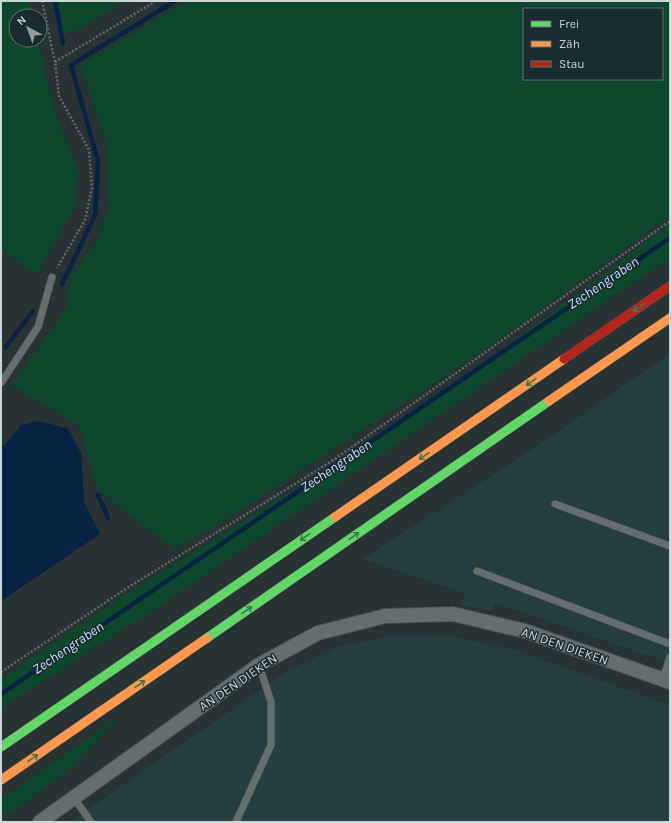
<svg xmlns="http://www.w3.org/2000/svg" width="671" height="823" viewBox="0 0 671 823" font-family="Karla,sans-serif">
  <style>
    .built { fill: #253e42 }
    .green { fill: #0d482c; fill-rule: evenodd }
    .water { fill: #062343 }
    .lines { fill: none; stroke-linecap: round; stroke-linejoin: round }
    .stream { stroke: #062343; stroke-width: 4.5 }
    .lane-casing { stroke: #464f50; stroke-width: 8 }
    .street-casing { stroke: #464f50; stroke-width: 16 }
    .fast-casing { stroke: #464f50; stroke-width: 10 }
    .slow-casing { stroke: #464f50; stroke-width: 10 }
    .jam-casing { stroke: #464f50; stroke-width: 10 }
    .path { stroke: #646a6b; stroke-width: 2.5; stroke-dasharray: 2 2; stroke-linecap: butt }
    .lane { stroke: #656d6e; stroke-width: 7 }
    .street { stroke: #656d6e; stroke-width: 14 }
    .fast { stroke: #63d668; stroke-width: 9 }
    .slow { stroke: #ff974d; stroke-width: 9 }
    .jam { stroke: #b3261e; stroke-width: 9 }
    .oneway { stroke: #3b7849 }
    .labels { text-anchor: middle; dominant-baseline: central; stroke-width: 3; stroke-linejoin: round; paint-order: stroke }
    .street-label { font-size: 13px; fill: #cbd6d7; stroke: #1a2c2f }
    .water-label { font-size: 14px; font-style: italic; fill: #c7dfff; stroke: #1a2c2f }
  </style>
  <rect width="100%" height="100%" fill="#293334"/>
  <path class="built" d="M 670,354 L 670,663 L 495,603 L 492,611 L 462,605 L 464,593 L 363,559 L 528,452 Z
    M 395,635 L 456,637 L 515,650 L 670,705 L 670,822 L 69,822 L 289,670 L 338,647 Z"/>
  <path class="green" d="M 1,1 L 29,1 L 33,16 L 16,16 L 16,40 L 38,40 L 54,110 L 79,173 L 74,208 L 37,275 L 1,249 Z
    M 57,1 L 125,1 L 80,29 L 64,34 Z
    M 187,1 L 670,1 L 670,216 L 494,344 L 230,517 L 175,549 L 98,491 L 79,426 L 12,385 L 65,310 L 71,276 L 98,239 L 110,205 L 107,145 L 80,65 ZM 524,9 L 662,9 L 662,79 L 524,79 Z
    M 670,224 L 670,258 L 157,608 L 1,708 L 1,679 L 128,593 L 339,461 L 503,349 Z
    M 123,714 L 68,771 L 1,820 L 1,799 Z"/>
  <path class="water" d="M 38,421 L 67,428 L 81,453 L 84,502 L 100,534 L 1,601 L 1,449 L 21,425 Z"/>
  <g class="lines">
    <path class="stream" d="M 55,1 L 63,43
      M 62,284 L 95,215 L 98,161 L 71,65 L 175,1
      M 6,347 L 33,311
      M 98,495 L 108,518
      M 1,694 L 670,238"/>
    <defs>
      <path id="lane" d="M 1,383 L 38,327 L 52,277
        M 555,504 L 670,546
        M 477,571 L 670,644
        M 663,679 L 670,657
        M 74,798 L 91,822
        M 236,822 L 271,745 L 271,702 L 259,665"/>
      <path id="street" d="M 40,822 L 259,665 L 318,633 L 385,616 L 453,614 L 525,631 L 670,682"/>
      <path id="fast" d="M 207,638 L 549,401
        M 1,747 L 335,517"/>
      <path id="slow" d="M 549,401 L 670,318
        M 335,517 L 564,359
        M 1,780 L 207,638"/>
      <path id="jam" d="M 564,359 L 670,286"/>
    </defs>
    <use href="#lane" class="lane-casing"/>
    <use href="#street" class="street-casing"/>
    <use href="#fast" class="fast-casing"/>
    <use href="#slow" class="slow-casing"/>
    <use href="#jam" class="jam-casing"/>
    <path class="path" d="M 42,1 L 55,62 L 59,96 L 89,150 L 92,188 L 85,220 L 57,268
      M 55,62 L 156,1
      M 1,672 L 124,590 L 335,459 L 670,221"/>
    <use href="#lane" class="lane"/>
    <use href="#street" class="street"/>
    <use href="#fast" class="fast"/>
    <use href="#slow" class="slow"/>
    <use href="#jam" class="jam"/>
  </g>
  <defs><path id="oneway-shaft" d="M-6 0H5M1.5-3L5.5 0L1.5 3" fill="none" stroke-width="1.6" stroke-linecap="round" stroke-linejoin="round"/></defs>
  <g class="oneway">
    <use href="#oneway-shaft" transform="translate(638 308) rotate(145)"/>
    <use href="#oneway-shaft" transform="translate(531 382) rotate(145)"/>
    <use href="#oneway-shaft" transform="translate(424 456) rotate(145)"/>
    <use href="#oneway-shaft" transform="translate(354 536) rotate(-35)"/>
    <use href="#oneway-shaft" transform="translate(305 537) rotate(145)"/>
    <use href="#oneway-shaft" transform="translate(247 610) rotate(-35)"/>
    <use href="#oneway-shaft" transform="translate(140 684) rotate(-35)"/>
    <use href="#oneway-shaft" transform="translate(33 758) rotate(-35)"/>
  </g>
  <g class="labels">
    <g class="street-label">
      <text transform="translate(565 646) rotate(19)">AN DEN DIEKEN</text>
      <text transform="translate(238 682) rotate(-34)">AN DEN DIEKEN</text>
    </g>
    <g class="water-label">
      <text transform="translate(603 283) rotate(-34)">Zechengraben</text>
      <text transform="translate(336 466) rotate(-34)">Zechengraben</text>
      <text transform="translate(68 648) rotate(-34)">Zechengraben</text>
    </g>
  </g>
  <rect width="671" height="823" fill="none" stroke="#cbd6d7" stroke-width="4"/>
  <rect x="523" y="8" width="140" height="72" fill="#1a2c2f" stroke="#617072"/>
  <rect x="531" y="21" width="20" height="6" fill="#63d668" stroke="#617072"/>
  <text x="559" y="28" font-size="12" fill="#cbd6d7">Frei</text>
  <rect x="531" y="41" width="20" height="6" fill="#ff974d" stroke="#617072"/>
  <text x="559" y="48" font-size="12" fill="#cbd6d7">Zäh</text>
  <rect x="531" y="61" width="20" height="6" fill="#b3261e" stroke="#617072"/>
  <text x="559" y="68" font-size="12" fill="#cbd6d7">Stau</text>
  <g transform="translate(28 28) rotate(319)"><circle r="19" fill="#1a2c2f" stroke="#617072"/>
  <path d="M0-3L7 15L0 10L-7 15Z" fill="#929d9e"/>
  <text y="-6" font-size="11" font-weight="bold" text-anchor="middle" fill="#cbd6d7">N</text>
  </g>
</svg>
